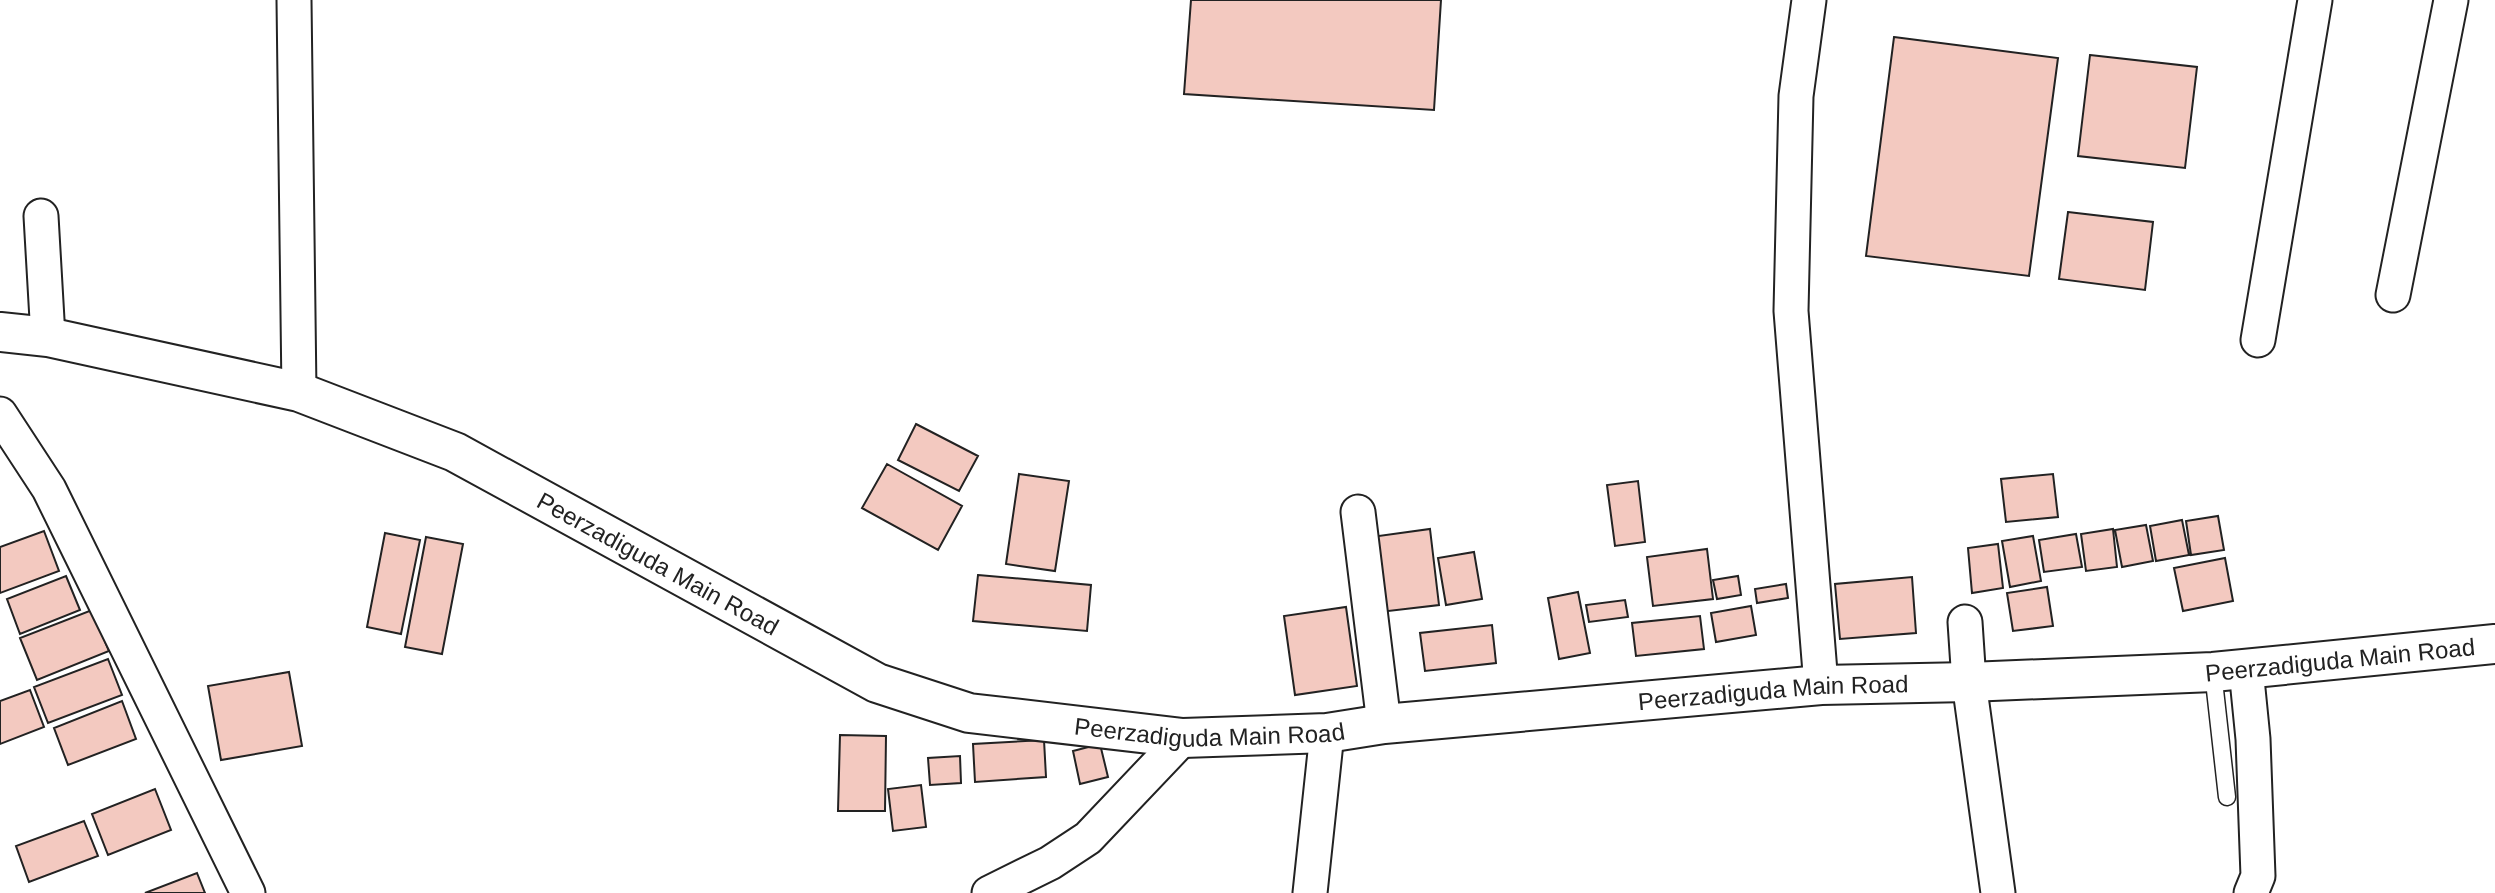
<svg xmlns="http://www.w3.org/2000/svg" width="2495" height="893" viewBox="0 0 2495 893" font-family="Helvetica,sans-serif">
  <style>
    .building { fill: #f3c9c0; stroke: #222; stroke-width: 2 }
    .lines { fill: none; stroke-linecap: round; stroke-linejoin: round }
    .lane-casing { stroke: #222; stroke-width: 19 }
    .street-casing { stroke: #222; stroke-width: 37 }
    .secondary-casing { stroke: #222; stroke-width: 42 }
    .lane { stroke: #fff; stroke-width: 16 }
    .street { stroke: #fff; stroke-width: 33 }
    .secondary { stroke: #fff; stroke-width: 38 }
    .labels { text-anchor: middle; dominant-baseline: central; stroke-width: 5; stroke-linejoin: round; paint-order: stroke }
    .street-label { font-size: 24px; fill: #222; stroke: #fff }
  </style>
  <rect width="100%" height="100%" fill="#fff"/>
  <path class="building" d="M 1191,0 L 1441,0 L 1434,110 L 1184,94 Z
    M 1894,37 L 2058,58 L 2029,276 L 1866,256 Z
    M 2090,55 L 2197,67 L 2185,168 L 2078,156 Z
    M 2068,212 L 2153,222 L 2145,290 L 2059,279 Z
    M 916,424 L 978,456 L 959,491 L 898,460 Z
    M 887,464 L 962,506 L 938,550 L 862,508 Z
    M 1019,474 L 1069,481 L 1055,571 L 1006,564 Z
    M 2053,474 L 2058,517 L 2006,522 L 2001,479 Z
    M 1638,481 L 1645,542 L 1615,546 L 1607,485 Z
    M 2218,516 L 2224,550 L 2191,555 L 2186,521 Z
    M 2182,520 L 2189,555 L 2156,561 L 2150,526 Z
    M 2146,525 L 2153,561 L 2122,567 L 2115,530 Z
    M 1430,529 L 1439,605 L 1380,612 L 1371,537 Z
    M 2113,529 L 2117,567 L 2086,571 L 2081,534 Z
    M 44,531 L 59,571 L 0,593 L 0,547 Z
    M 385,533 L 420,540 L 401,634 L 367,627 Z
    M 2076,534 L 2082,567 L 2044,572 L 2039,540 Z
    M 2033,536 L 2041,581 L 2010,587 L 2002,541 Z
    M 426,537 L 463,544 L 442,654 L 405,647 Z
    M 1998,544 L 2003,588 L 1972,593 L 1968,548 Z
    M 1707,549 L 1713,599 L 1653,606 L 1647,557 Z
    M 1474,552 L 1482,599 L 1446,605 L 1438,558 Z
    M 2225,558 L 2233,601 L 2183,611 L 2174,568 Z
    M 978,575 L 1091,585 L 1087,631 L 973,621 Z
    M 66,576 L 80,610 L 20,634 L 7,599 Z
    M 1738,576 L 1741,595 L 1717,599 L 1713,580 Z
    M 1912,577 L 1916,633 L 1840,639 L 1835,584 Z
    M 1786,584 L 1788,598 L 1757,603 L 1755,589 Z
    M 2047,587 L 2053,626 L 2013,631 L 2007,593 Z
    M 1578,592 L 1590,653 L 1559,659 L 1548,598 Z
    M 1625,600 L 1628,617 L 1589,622 L 1586,605 Z
    M 1751,606 L 1756,635 L 1716,642 L 1711,613 Z
    M 1346,607 L 1357,686 L 1295,695 L 1284,616 Z
    M 92,610 L 109,651 L 37,680 L 20,638 Z
    M 1700,616 L 1704,649 L 1636,656 L 1632,623 Z
    M 1492,625 L 1496,663 L 1425,671 L 1420,633 Z
    M 108,659 L 122,695 L 48,723 L 34,687 Z
    M 289,672 L 302,746 L 221,760 L 208,686 Z
    M 30,690 L 44,727 L 0,744 L 0,701 Z
    M 122,701 L 136,739 L 68,765 L 54,728 Z
    M 840,735 L 886,736 L 885,811 L 838,811 Z
    M 1044,740 L 1046,777 L 975,782 L 973,744 Z
    M 1100,744 L 1108,777 L 1080,784 L 1073,751 Z
    M 960,756 L 961,783 L 930,785 L 928,758 Z
    M 921,785 L 926,827 L 893,831 L 888,789 Z
    M 155,789 L 171,830 L 108,855 L 92,814 Z
    M 84,821 L 98,856 L 29,882 L 16,846 Z
    M 197,873 L 205,893 L 145,893 Z"/>
  <g class="lines">
    <defs>
      <path id="lane" d="M 2213,672 L 2227,797"/>
      <path id="street" d="M 294,0 L 299,392
        M 1809,0 L 1796,96 L 1791,311 L 1821,685
        M 41,216 L 48,337
        M 2393,295 L 2451,0
        M 2258,340 L 2315,0
        M 0,414 L 49,489 L 248,893
        M 1358,512 L 1384,724
        M 1965,622 L 1969,682 L 1998,893
        M 2246,669 L 2253,739 L 2258,876 L 2251,893
        M 989,893 L 1050,863 L 1088,838 L 1183,738
        M 1310,893 L 1327,733"/>
      <g id="secondary">
        <path id="s1" d="M 0,332 L 48,337 L 299,392 L 455,452 L 877,683 L 969,713 L 1183,738 L 1327,733 L 1384,724 L 1821,685 L 1969,682 L 2213,672 L 2495,644"/>
      </g>
    </defs>
    <use href="#lane" class="lane-casing"/>
    <use href="#street" class="street-casing"/>
    <use href="#secondary" class="secondary-casing"/>
    <use href="#lane" class="lane"/>
    <use href="#street" class="street"/>
    <use href="#secondary" class="secondary"/>
  </g>
  <g class="labels">
    <g class="street-label">
      <text stroke="none"><textPath href="#s1" startOffset="704">Peerzadiguda Main Road</textPath></text>
      <text stroke="none"><textPath href="#s1" startOffset="2426">Peerzadiguda Main Road</textPath></text>
      <text stroke="none"><textPath href="#s1" startOffset="1858">Peerzadiguda Main Road</textPath></text>
      <text stroke="none"><textPath href="#s1" startOffset="1292">Peerzadiguda Main Road</textPath></text>
    </g>
  </g>
</svg>
